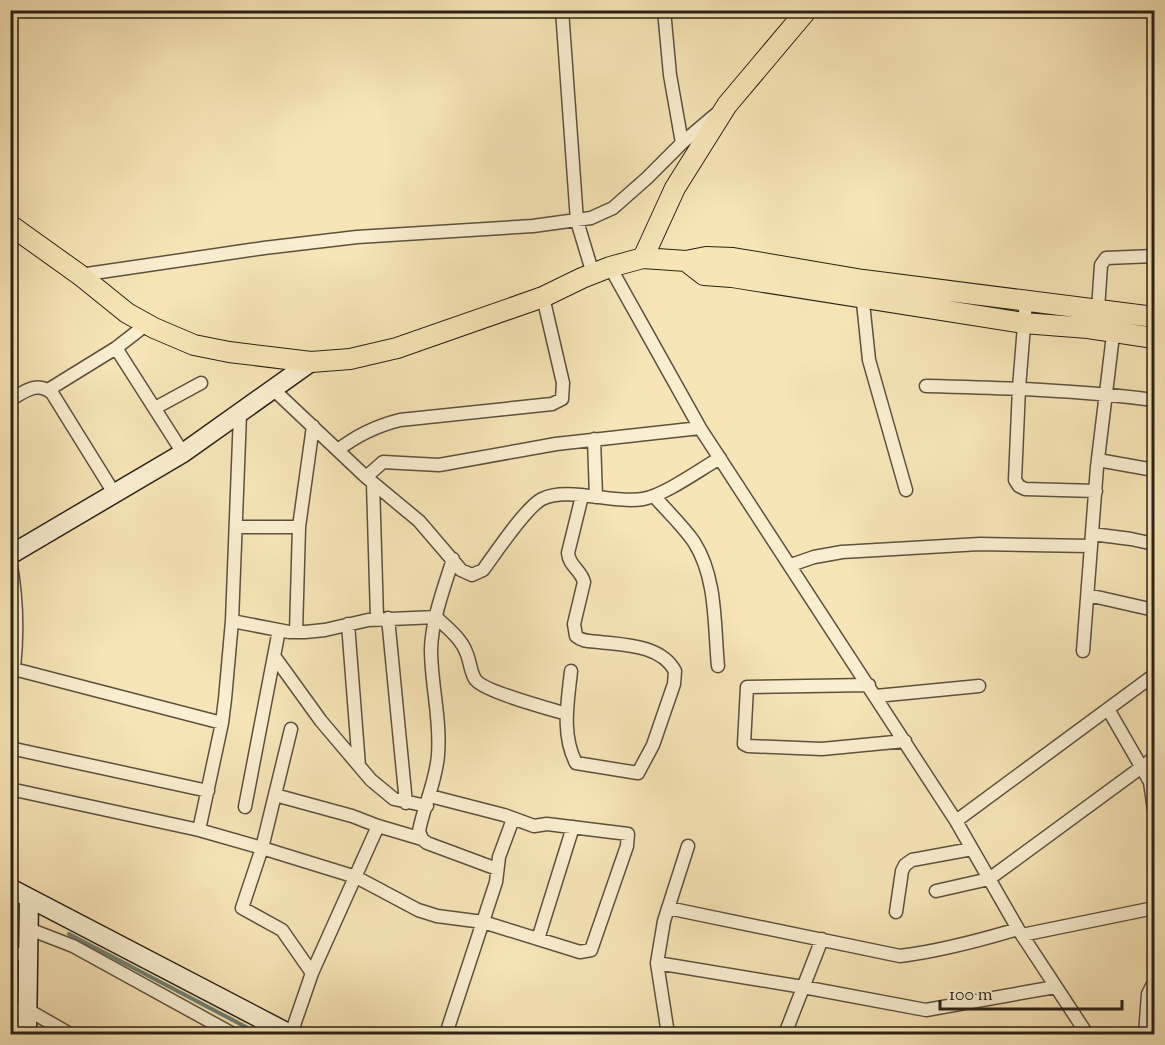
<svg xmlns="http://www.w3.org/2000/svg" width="1165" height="1045" viewBox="0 0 1165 1045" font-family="'Sorts Mill Goudy',serif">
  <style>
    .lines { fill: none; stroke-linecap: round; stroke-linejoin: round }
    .stream { stroke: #707f75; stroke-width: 4 }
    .street-casing { stroke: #5d513e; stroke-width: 15 }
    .secondary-casing { stroke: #2a2016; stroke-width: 21 }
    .primary-casing { stroke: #2a2016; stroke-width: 22 }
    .street { stroke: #faeed0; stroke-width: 12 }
    .secondary { stroke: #faeed0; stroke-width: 18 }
    .primary { stroke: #f7e5b7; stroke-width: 20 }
  </style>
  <rect width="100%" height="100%" fill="#f7e5b7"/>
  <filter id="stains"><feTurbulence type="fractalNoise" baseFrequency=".00333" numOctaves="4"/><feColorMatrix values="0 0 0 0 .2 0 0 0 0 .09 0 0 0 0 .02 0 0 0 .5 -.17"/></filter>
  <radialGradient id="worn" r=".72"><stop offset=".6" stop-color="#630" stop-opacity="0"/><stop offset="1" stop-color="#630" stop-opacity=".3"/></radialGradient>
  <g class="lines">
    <path class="stream" d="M 10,899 L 17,902
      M 69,934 L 246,1027"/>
    <defs>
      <path id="street" d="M 562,10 L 577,221 L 593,274
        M 664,10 L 670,75 L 682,143
        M 610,267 L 700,428 L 956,821 L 1018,929 L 1087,1034
        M 80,275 L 264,248 L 357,237 L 533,226 L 591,218 L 613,208 L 647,178 L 682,143 L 715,115
        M 862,293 L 869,360 L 906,490
        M 1026,301 L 1019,388 L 1015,480 L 1019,486 L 1025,489 L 1096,491
        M 1098,309 L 1101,265 L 1106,258 L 1154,256
        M 116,348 L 183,453
        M 926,386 C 1003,388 1079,390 1154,400
        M 48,390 L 116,348 L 147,324
        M 274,390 L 366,477 L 419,521 L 461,570 L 472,575 L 483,570 C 495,554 526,507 542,499 C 567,486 614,504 643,499 C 665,495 699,470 720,458
        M 10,400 C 25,391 37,381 52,393 L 114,493
        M 155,408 L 201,383
        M 240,414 L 232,621 L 225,699 L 222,723 L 199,830 L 262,848 L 242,908 L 282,930 L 312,973 L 291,1034
        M 594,439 L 596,497
        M 338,450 C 357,435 376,426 400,420 L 552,404 L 562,399 L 563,383 L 543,297
        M 1098,460 L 1154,470
        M 366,477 L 383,462 L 439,465 L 556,444 L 700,428
        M 373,483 L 377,618
        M 654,496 C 667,511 683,526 694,542 C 717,578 714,625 718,666
        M 236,527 L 299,527
        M 1092,534 L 1131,539 L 1154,544
        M 453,559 C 444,588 432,619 431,649 C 431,685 441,719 438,755 C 436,782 424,805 419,831 L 422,839 L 427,843 L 497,869
        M 10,560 C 17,597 18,631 14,668
        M 791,565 L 814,557 L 842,552 L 980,544 L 1091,546
        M 1088,595 L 1154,610
        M 388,618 L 406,803
        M 232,621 L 289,632 L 305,632 L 325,630 L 368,620 L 436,617 C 446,627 461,638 466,652 C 470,660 470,671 475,679 C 482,691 550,709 567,714
        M 348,624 L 359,766
        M 296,632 L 299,527 L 313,426
        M 1083,651 L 1097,467 L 1114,327
        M 274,656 L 321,721 L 371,780 L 394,799 L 427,806
        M 10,668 L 222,723
        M 571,671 C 568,701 561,734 576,763 L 638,773 L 653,745 L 674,684 L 675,671 C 661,645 625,645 599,642 C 590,641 583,642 576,636 L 574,624 L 584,582 C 581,570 569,566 568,553 L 582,496
        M 869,685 L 747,687 L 744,744 L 748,746 L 822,749 L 905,741
        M 876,696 L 979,686
        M 1108,709 L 1150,782 L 1154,810
        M 291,729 L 262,848 L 356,877 L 418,910 L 437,916 L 483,922 L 580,952 L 591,950 L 627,846 L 628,834 L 547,824 L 534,826 L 504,815 L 430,796
        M 10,748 L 208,791
        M 10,789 L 199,830
        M 275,795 L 352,816 L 378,826 L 422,839
        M 245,807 L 279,630
        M 956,821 L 1154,675
        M 936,891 L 989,879 L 1154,758
        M 668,908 L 900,956 C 941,951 978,941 1018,929
        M 896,912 L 902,871 L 905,865 L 912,860 L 972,849
        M 29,929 L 73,946 L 233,1034
        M 1022,935 L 1154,908
        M 538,939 L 573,827
        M 10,956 L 28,952
        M 657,963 L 803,987 L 926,1010 L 1055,987
        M 312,973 L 378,826
        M 10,1010 L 28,1010 L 70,1034
        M 259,1034 L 264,1022
        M 446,1034 L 496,882 L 499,857 L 513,819
        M 668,1034 L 657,963 L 664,921 L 688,846
        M 785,1034 L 822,939
        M 1145,1034 L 1148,994 L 1152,986 L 1154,985"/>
      <path id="secondary" d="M 10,555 L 183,453 L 311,362
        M 10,888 L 290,1034
        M 27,1034 L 29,898"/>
      <path id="primary" d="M 10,225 L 80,275 L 127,313 L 154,328 L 194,345 L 229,352 L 311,362 L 350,359 L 397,348 L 543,297 L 582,278 L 610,267 L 643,258 L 675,188 L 727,105 L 807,10
        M 643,258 L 686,261 L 706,257 L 733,258 L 863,280 L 1154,317
        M 686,261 L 704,275 L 732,277 L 1023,323 L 1088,328 L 1154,338"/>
    </defs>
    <use href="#street" class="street-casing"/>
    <use href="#secondary" class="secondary-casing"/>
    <use href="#primary" class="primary-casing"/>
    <use href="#street" class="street"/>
    <use href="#secondary" class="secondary"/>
    <use href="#primary" class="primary"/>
  </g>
  <rect width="1165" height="1045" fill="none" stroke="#f7e5b7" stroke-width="36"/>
  <rect x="12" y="12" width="1141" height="1021" fill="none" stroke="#2a2016" stroke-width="3"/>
  <rect x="18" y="18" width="1129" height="1009" fill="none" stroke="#2a2016" stroke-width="1.5"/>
  <path d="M940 1000v9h182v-9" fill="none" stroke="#2a2016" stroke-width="3"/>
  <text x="949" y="1000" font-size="18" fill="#2a2016" stroke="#faeed0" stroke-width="4.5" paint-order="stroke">100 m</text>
  <rect width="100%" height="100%" filter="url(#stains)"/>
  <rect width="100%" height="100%" fill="url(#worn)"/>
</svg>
